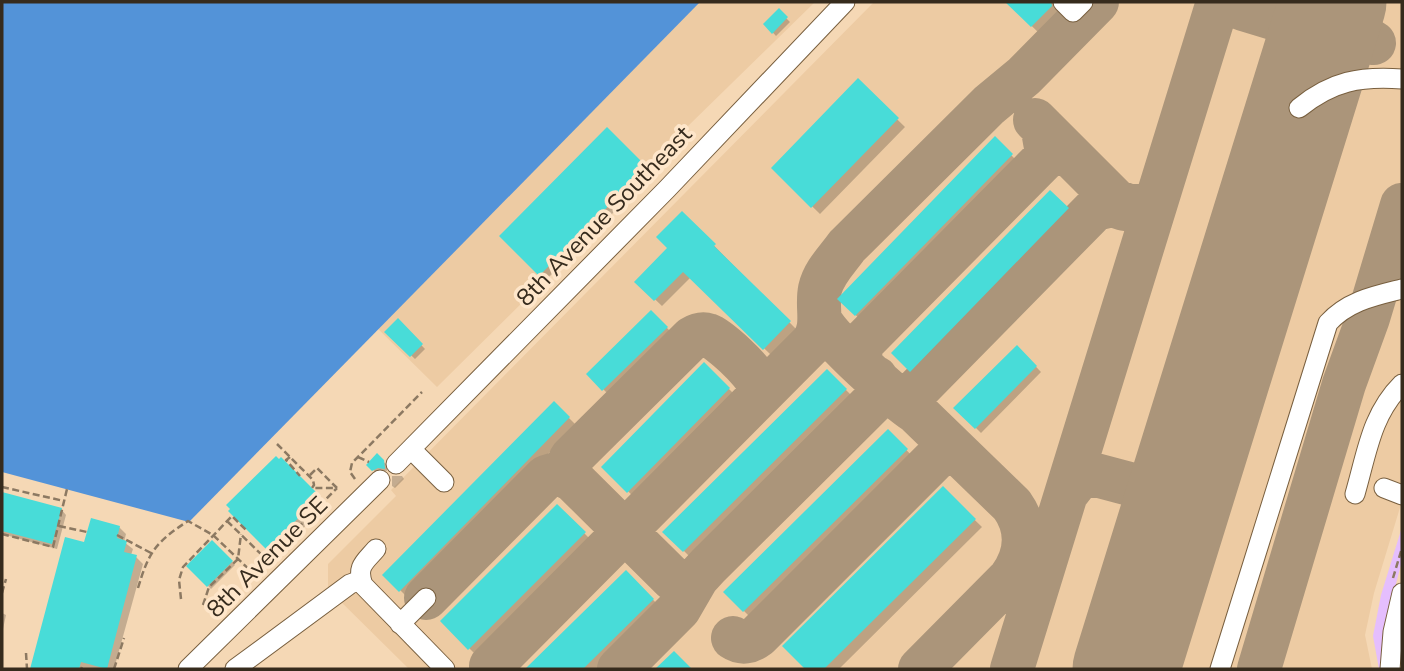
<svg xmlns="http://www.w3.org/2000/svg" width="1404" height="671" viewBox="0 0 1404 671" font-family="'Nunito Sans',sans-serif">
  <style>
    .built { fill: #edcba3 }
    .green { fill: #e5befd }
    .water { fill: #5393d8 }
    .shadow { fill: #0003 }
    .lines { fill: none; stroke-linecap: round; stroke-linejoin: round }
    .taxiway { stroke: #ab957a; stroke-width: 44 }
    .runway { stroke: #ab957a; stroke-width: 107 }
    .building { fill: #48dcd8 }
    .minor-casing { stroke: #785f3f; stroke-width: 21 }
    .path { stroke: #8c7962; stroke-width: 2.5; stroke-dasharray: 7 3.5; stroke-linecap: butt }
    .minor { stroke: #fff; stroke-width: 19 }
    .labels { text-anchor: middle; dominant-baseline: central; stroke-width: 7; stroke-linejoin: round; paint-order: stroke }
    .street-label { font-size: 24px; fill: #362b1d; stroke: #fee6ca }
  </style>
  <rect width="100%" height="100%" fill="#f5d8b5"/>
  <path class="built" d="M 682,2 L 815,2 L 686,128 L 545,280 L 437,387 L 369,320 Z
    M 874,2 L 1402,2 L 1402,501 L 1374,593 L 1365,635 L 1372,669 L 409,669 L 328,589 L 328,564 L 396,496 L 391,490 Z"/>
  <path class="green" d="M 1402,527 L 1402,561 L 1384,629 L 1382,669 L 1379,669 L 1373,636 L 1381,595 Z"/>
  <path class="water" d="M 2,2 L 700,2 L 189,522 L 2,472 Z"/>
  <path class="shadow" d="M 1007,2 L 1061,2 L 1058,8 L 1059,15 L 1040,34 Z
    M 779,11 L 790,22 L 776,36 L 765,24 Z
    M 858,81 L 905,127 L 820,214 L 773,168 Z
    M 607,130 L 652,174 L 546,280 L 501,236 Z
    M 995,139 L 1019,163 L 863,322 L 839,299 Z
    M 1050,192 L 1075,217 L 919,378 L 893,353 Z
    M 682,213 L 796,329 L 771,355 L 691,277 L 662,306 L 637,282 L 670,248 Z
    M 651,312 L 672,333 L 609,395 L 588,374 Z
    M 398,321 L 425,349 L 415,359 L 387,332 Z
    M 1017,347 L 1041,372 L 981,433 L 956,408 Z
    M 704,364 L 736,396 L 636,499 L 603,467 Z
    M 827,371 L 854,398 L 691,558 L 665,532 Z
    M 554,403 L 576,425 L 408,598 L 385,575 Z
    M 888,431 L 914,458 L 752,619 L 725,592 Z
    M 377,456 L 387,465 L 387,471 L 381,470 L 376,473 L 369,465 Z
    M 281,460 L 326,505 L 276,556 L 231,511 Z
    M 392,476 L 402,476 L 404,479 L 395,488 L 392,486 Z
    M 943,489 L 982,527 L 839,669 L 808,669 L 784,646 Z
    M 2,494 L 61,509 L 66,515 L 57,549 L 2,534 Z
    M 557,506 L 592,541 L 477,656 L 442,621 Z
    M 119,527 L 126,534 L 124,542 L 133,549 L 131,555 L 136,557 L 143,564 L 114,669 L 32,669 L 66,539 L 85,544 Z
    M 212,543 L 235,565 L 211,589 L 189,566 Z
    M 626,572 L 660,607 L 598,669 L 528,669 Z
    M 2,613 L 6,615 L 3,629 L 2,629 Z"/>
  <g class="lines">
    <path class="taxiway" d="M 1233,2 L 1243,9 L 1299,26
      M 1310,74 C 1323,47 1345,40 1374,43 C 1357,33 1342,21 1337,2
      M 1310,74 C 1309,55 1316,40 1299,26 C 1316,27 1322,15 1330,2
      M 1035,120 L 1116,201 L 1129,206 L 1140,206
      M 820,320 C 831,341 895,398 916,412 L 1012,505 C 1029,529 1027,555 1010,578
      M 862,364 L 859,352 L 862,343 L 1044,159 C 1050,149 1042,140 1044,129
      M 916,412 L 913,401 L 916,391 L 1095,209 L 1112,205 L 1124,209
      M 573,480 C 568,472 566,465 572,457 L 692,338 C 697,335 702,333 708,335 C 719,339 754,371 758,383 C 760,388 758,394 755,399
      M 1067,493 L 1078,479 L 1092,474 L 1156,491
      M 1165,544 C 1168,525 1174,504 1156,491 C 1172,492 1178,481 1188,470
      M 426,598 L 546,477 L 559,473 L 573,480 L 673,579 L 683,583 L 697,578
      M 733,638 C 742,644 750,642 758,636 L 937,457 L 950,452 L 960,456
      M 491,666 L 812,343 C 825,326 816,308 820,289 C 824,272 837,260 847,246 L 989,105 L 1024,76 L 1097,2
      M 619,669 L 679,609 L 697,578 L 708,566 L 876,399 L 879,387 L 876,378
      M 920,669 L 1030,558
      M 1012,669 L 1218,2
      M 1259,669 L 1344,384 L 1368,318 L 1402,205"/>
    <path class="runway" d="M 1126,669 L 1333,2"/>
  </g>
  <path class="building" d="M 1005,2 L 1051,2 L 1052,6 L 1031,27 Z
    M 779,8 L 788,17 L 772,34 L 763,24 Z
    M 858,78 L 899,118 L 811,208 L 771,168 Z
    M 607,127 L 647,167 L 539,276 L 499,236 Z
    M 995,136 L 1013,154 L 855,316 L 837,299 Z
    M 1050,190 L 1069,208 L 910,372 L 891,353 Z
    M 682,211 L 716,244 L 714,246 L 791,321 L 763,350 L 683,272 L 654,301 L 634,282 L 667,248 L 656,237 Z
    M 651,310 L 668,327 L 602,391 L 586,374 Z
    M 398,318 L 423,344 L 410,357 L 384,332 Z
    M 1017,345 L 1037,366 L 975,429 L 953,408 Z
    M 704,362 L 730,388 L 627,493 L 601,467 Z
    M 827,369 L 847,389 L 683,552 L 662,532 Z
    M 554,401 L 570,417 L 399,592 L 382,575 Z
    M 888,429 L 908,449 L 743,612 L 723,592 Z
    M 377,453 L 384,460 L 385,469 L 378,468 L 372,471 L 366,465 Z
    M 276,456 L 279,459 L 281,457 L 320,496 L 267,550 L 228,511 L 230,509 L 226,505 Z
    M 943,486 L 976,519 L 824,669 L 805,669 L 782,646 Z
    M 2,492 L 62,508 L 52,544 L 2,531 Z
    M 557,504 L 586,532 L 468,650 L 440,621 Z
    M 91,518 L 120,526 L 117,538 L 127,541 L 124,552 L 137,555 L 107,669 L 81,662 L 79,669 L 30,669 L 65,537 L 84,542 Z
    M 212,540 L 233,561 L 207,587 L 186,566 Z
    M 626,570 L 654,599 L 583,669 L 525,669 Z
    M 674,651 L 692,669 L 655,669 Z"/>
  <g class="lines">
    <defs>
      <path id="minor" d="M 1063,2 L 1073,12 L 1083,2
        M 1299,108 C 1332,81 1360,76 1402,79
        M 411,449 L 444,482
        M 396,464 L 667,189 L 845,2
        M 1384,488 L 1402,495
        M 1355,494 C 1367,453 1371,415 1402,384
        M 376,549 C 365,562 356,566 363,585 L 445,669
        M 400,624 L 426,598
        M 188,669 L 380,480
        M 235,669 L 350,584 L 361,580
        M 1220,669 L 1328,323 C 1348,301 1374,296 1402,289
        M 1390,669 L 1393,632 L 1402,593"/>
    </defs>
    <use href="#minor" class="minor-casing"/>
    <path class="path" d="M 277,444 L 313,480 L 314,485 L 312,488 L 337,488
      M 290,457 L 286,460 L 300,476
      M 358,457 L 369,462
      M 310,475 L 317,468 L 337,488
      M 355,479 L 350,472 L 352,463 L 422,392
      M 2,487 L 64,501
      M 227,521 L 264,557
      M 59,526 L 87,532
      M 2,534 L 53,547 L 67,489
      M 117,535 L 151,553
      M 251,570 L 264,557 L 272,554 L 337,488
      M 1393,578 L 1402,548
      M 138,588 C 149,551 156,542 188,521 L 213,535 L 257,577
      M 2,593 L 6,579
      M 181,599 L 179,580 L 183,567 L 232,516 L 246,530
      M 203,605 L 209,587 L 238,559 L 241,534
      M 26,653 L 27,669
      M 81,669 L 82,667
      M 114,669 L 124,638"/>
    <use href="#minor" class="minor"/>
  </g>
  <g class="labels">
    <g class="street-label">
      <text transform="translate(604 216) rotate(-46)">8th Avenue Southeast</text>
      <text transform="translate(267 557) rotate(-45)">8th Avenue SE</text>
    </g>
  </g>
  <rect width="1404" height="671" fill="none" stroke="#362b1d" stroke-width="7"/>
</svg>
